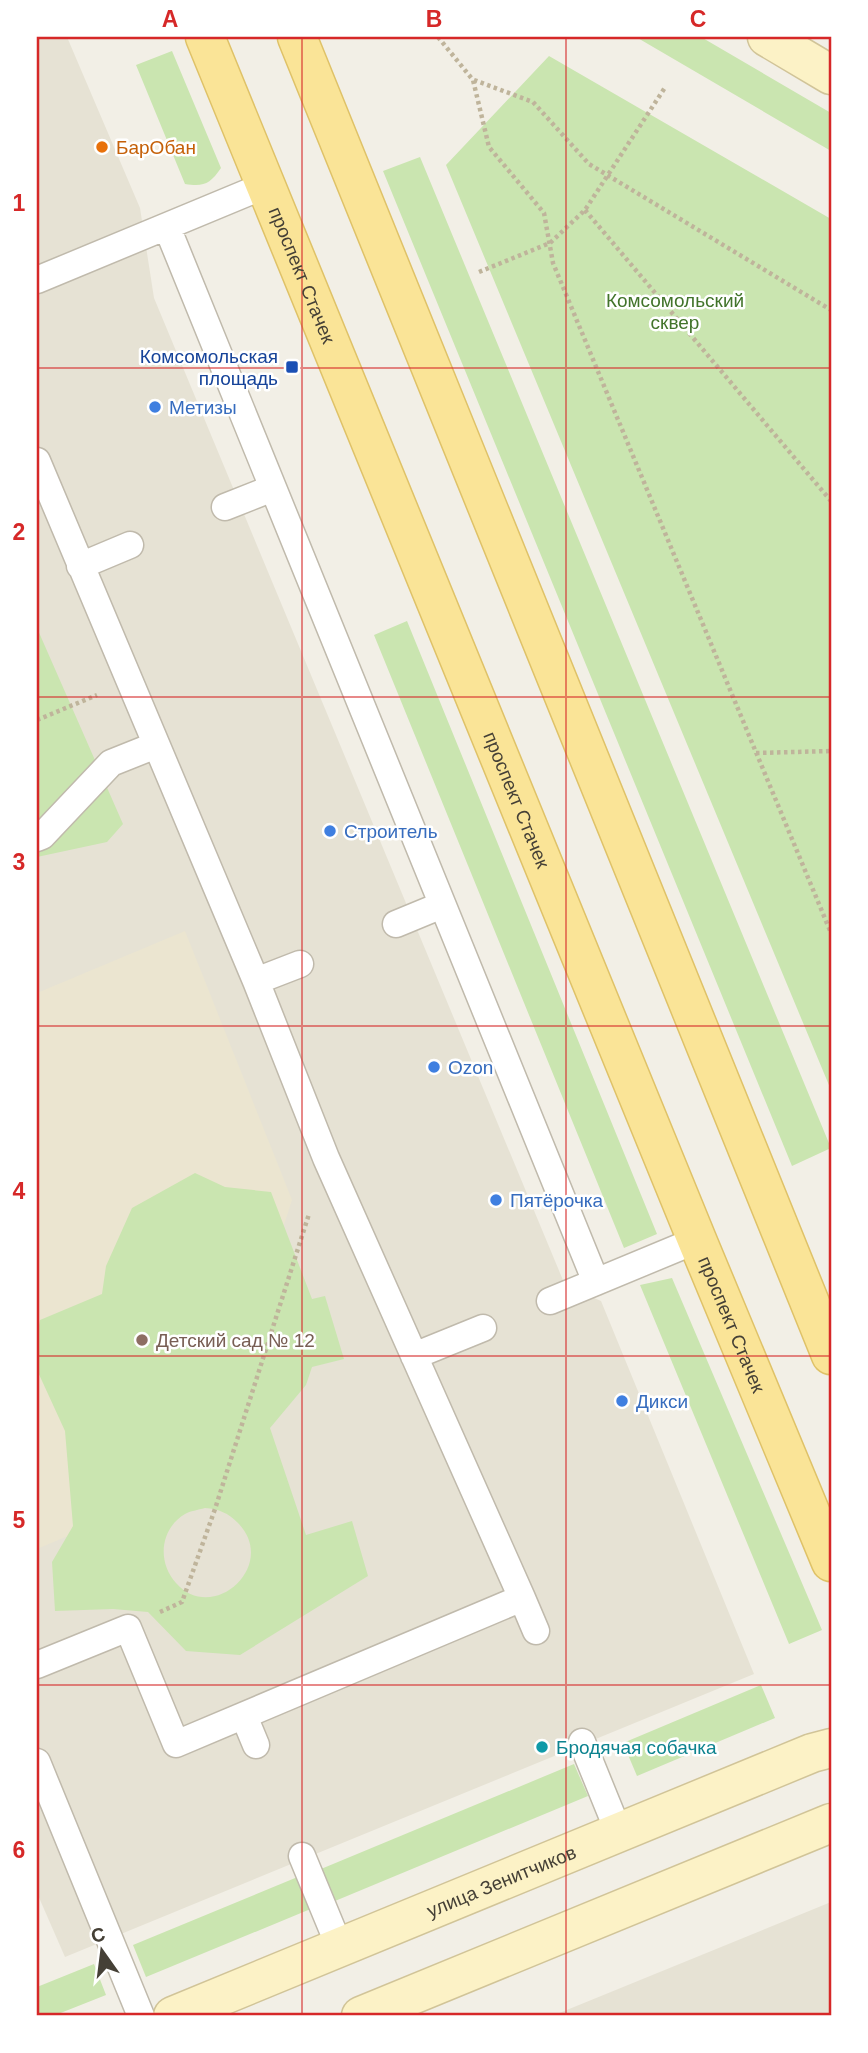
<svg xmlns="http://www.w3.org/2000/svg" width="868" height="2053" viewBox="0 0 868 2053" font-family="Helvetica,sans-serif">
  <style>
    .residential { fill: #e6e2d4 }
    .education { fill: #ebe5d0 }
    .green { fill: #cae5b0; fill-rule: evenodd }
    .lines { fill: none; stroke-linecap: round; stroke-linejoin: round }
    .lane-casing { stroke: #c0baac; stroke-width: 29 }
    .secondary-casing { stroke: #d1c498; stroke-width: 41 }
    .primary-casing { stroke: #dfc268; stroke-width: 41 }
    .path { stroke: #bfb49b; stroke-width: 4.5; stroke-dasharray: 3.5 3.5; stroke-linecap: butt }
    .lane { stroke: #fff; stroke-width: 26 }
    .secondary { stroke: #fcf2c6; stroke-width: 38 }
    .primary { stroke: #fae497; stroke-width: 38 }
    .grid { fill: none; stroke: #d62828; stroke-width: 2; stroke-opacity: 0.55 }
    .food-dot { fill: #e8710a; stroke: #fff; stroke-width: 2.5 }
    .transit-dot { fill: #1a4fb4; stroke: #fff; stroke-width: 2.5 }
    .shop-dot { fill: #3f7fe0; stroke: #fff; stroke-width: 2.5 }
    .education-dot { fill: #8d6e63; stroke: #fff; stroke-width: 2.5 }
    .culture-dot { fill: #0f9aa8; stroke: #fff; stroke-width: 2.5 }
    .labels { text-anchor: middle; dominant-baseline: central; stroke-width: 5; stroke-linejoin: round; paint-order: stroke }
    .food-label { font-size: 19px; fill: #c56008; stroke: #fff; text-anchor: start }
    .street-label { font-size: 19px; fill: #454036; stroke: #fff }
    .park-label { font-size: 19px; fill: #42742b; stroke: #fff }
    .transit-label { font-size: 19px; fill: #164399; stroke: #fff; text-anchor: end }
    .shop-label { font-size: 19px; fill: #366cbe; stroke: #fff; text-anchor: start }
    .education-label { font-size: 19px; fill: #785e54; stroke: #fff; text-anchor: start }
    .culture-label { font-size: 19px; fill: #0d838f; stroke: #fff; text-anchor: start }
    .neatline { fill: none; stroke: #d62828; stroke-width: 2.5 }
    .grid-label { font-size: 23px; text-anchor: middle; font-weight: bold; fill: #d62828 }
  </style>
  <rect width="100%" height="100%" fill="#f2efe6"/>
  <path class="residential" d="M 37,37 L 67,37 L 140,208 L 154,298 L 565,1285 L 601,1301 L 754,1674 L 65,1957 L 37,1893 Z
    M 831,1902 L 831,2016 L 552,2016 Z"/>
  <path class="education" d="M 185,931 L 292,1200 L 202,1479 L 37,1549 L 37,993 Z"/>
  <path class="green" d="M 636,37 L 701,37 L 831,113 L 831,151 Z
    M 172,51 L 221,168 C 210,184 204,187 185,184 L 136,65 Z
    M 549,56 L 831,219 L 831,1090 L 446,165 Z
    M 420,157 L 831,1148 L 792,1166 L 383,171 Z
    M 407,621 L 657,1234 L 624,1248 L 374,635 Z
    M 37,628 L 123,824 L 107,842 L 37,857 Z
    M 195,1173 L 225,1187 L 271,1192 L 312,1299 L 325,1296 L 344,1359 L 312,1367 L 306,1385 L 270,1428 L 306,1535 L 352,1521 L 368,1576 L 240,1655 L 186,1651 L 148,1612 L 113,1609 L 55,1611 L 52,1562 L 73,1526 L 65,1431 L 37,1370 L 37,1336 L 40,1320 L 102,1294 L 106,1266 L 132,1208 ZM 205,1508 C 219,1509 228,1513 238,1523 C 279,1565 213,1625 176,1583 C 157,1562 160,1529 185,1514 C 190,1511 198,1510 205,1508 Z
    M 672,1278 L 822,1630 L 789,1644 L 640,1285 Z
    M 761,1685 L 775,1718 L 637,1776 L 623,1743 Z
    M 574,1764 L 588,1796 L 335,1901 L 321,1869 Z
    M 300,1876 L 313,1908 L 146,1977 L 133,1945 Z
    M 94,1964 L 106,1995 L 53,2016 L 37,2016 L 37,1987 Z"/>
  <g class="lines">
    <defs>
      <path id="lane" d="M 167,227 L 596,1282
        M 37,280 L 266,185
        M 37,461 L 256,981 L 326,1158 L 522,1598 L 176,1744 L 128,1628 L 37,1665
        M 225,507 L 273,488
        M 80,566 L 130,545
        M 37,838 L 42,836 L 111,763 L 156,745
        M 396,924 L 442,905
        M 256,981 L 300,964
        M 550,1301 L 697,1240
        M 414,1356 L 483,1328
        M 522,1598 L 536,1631
        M 244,1716 L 256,1745
        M 582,1742 L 619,1833
        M 37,1762 L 141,2016
        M 302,1856 L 340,1948"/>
      <g id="secondary">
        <path d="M 767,37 L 831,75"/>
        <path id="s1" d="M 173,2016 L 812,1753 L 831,1748"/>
        <path d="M 361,2016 L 831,1823"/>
      </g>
      <g id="primary">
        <path id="s2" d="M 205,37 L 697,1240 L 831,1562"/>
        <path d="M 297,37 L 831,1355"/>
      </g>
    </defs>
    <use href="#lane" class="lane-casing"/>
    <use href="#secondary" class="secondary-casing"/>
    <use href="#primary" class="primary-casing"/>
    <path class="path" d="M 438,37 L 473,80 L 489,147 L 544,213 L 553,263 L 831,933
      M 474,80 L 533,102 L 589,164 L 831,310
      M 585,210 L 831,501
      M 479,272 L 550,243 L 585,210 L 666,86
      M 37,720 L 97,695
      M 756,753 L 831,751
      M 160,1612 L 182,1602 L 215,1509 L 309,1214"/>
    <use href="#lane" class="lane"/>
    <use href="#secondary" class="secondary"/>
    <use href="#primary" class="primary"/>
  </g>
  <path class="grid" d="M 302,37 L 302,2016M 566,37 L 566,2016M 37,368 L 831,368M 37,697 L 831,697M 37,1026 L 831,1026M 37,1356 L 831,1356M 37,1685 L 831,1685"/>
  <circle class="food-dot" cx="102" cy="147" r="7"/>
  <rect class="transit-dot" x="285" y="360" width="14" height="14" rx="3.5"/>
  <g class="shop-dot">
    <circle cx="155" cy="407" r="7"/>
    <circle cx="330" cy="831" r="7"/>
    <circle cx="434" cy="1067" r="7"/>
    <circle cx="496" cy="1200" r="7"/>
    <circle cx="622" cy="1401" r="7"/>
  </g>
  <circle class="education-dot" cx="142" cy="1340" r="7"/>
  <circle class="culture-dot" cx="542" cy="1747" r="7"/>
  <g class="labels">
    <g class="food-label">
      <text x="116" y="147">БарОбан</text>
    </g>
    <g class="street-label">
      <text stroke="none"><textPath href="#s2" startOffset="257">проспект Стачек</textPath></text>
      <text stroke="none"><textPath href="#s2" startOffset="824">проспект Стачек</textPath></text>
      <text stroke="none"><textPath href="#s2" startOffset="1391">проспект Стачек</textPath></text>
      <text stroke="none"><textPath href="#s1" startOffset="355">улица Зенитчиков</textPath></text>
    </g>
    <g class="park-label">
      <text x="675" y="300">Комсомольский<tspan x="675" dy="22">сквер</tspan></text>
    </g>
    <g class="transit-label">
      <text x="278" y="356">Комсомольская<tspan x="278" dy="22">площадь</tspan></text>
    </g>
    <g class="shop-label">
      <text x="169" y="407">Метизы</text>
      <text x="344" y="831">Строитель</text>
      <text x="448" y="1067">Ozon</text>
      <text x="510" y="1200">Пятёрочка</text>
      <text x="636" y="1401">Дикси</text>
    </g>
    <g class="education-label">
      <text x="156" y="1340">Детский сад № 12</text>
    </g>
    <g class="culture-label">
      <text x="556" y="1747">Бродячая собачка</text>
    </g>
  </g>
  <rect width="868" height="2053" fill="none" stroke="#ffffff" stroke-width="77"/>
  <g transform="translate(102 1951) rotate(346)" stroke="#ffffff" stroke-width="5" paint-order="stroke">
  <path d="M0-5L12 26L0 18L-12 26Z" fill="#454036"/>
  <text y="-10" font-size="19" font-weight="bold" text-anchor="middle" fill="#454036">С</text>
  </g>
  <rect x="38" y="38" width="792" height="1976" class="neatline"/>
  <g class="grid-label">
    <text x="170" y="27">A</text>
    <text x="434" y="27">B</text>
    <text x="698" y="27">C</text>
    <text x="19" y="211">1</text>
    <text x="19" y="540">2</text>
    <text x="19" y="870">3</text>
    <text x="19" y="1199">4</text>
    <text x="19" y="1528">5</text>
    <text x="19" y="1858">6</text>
  </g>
</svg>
